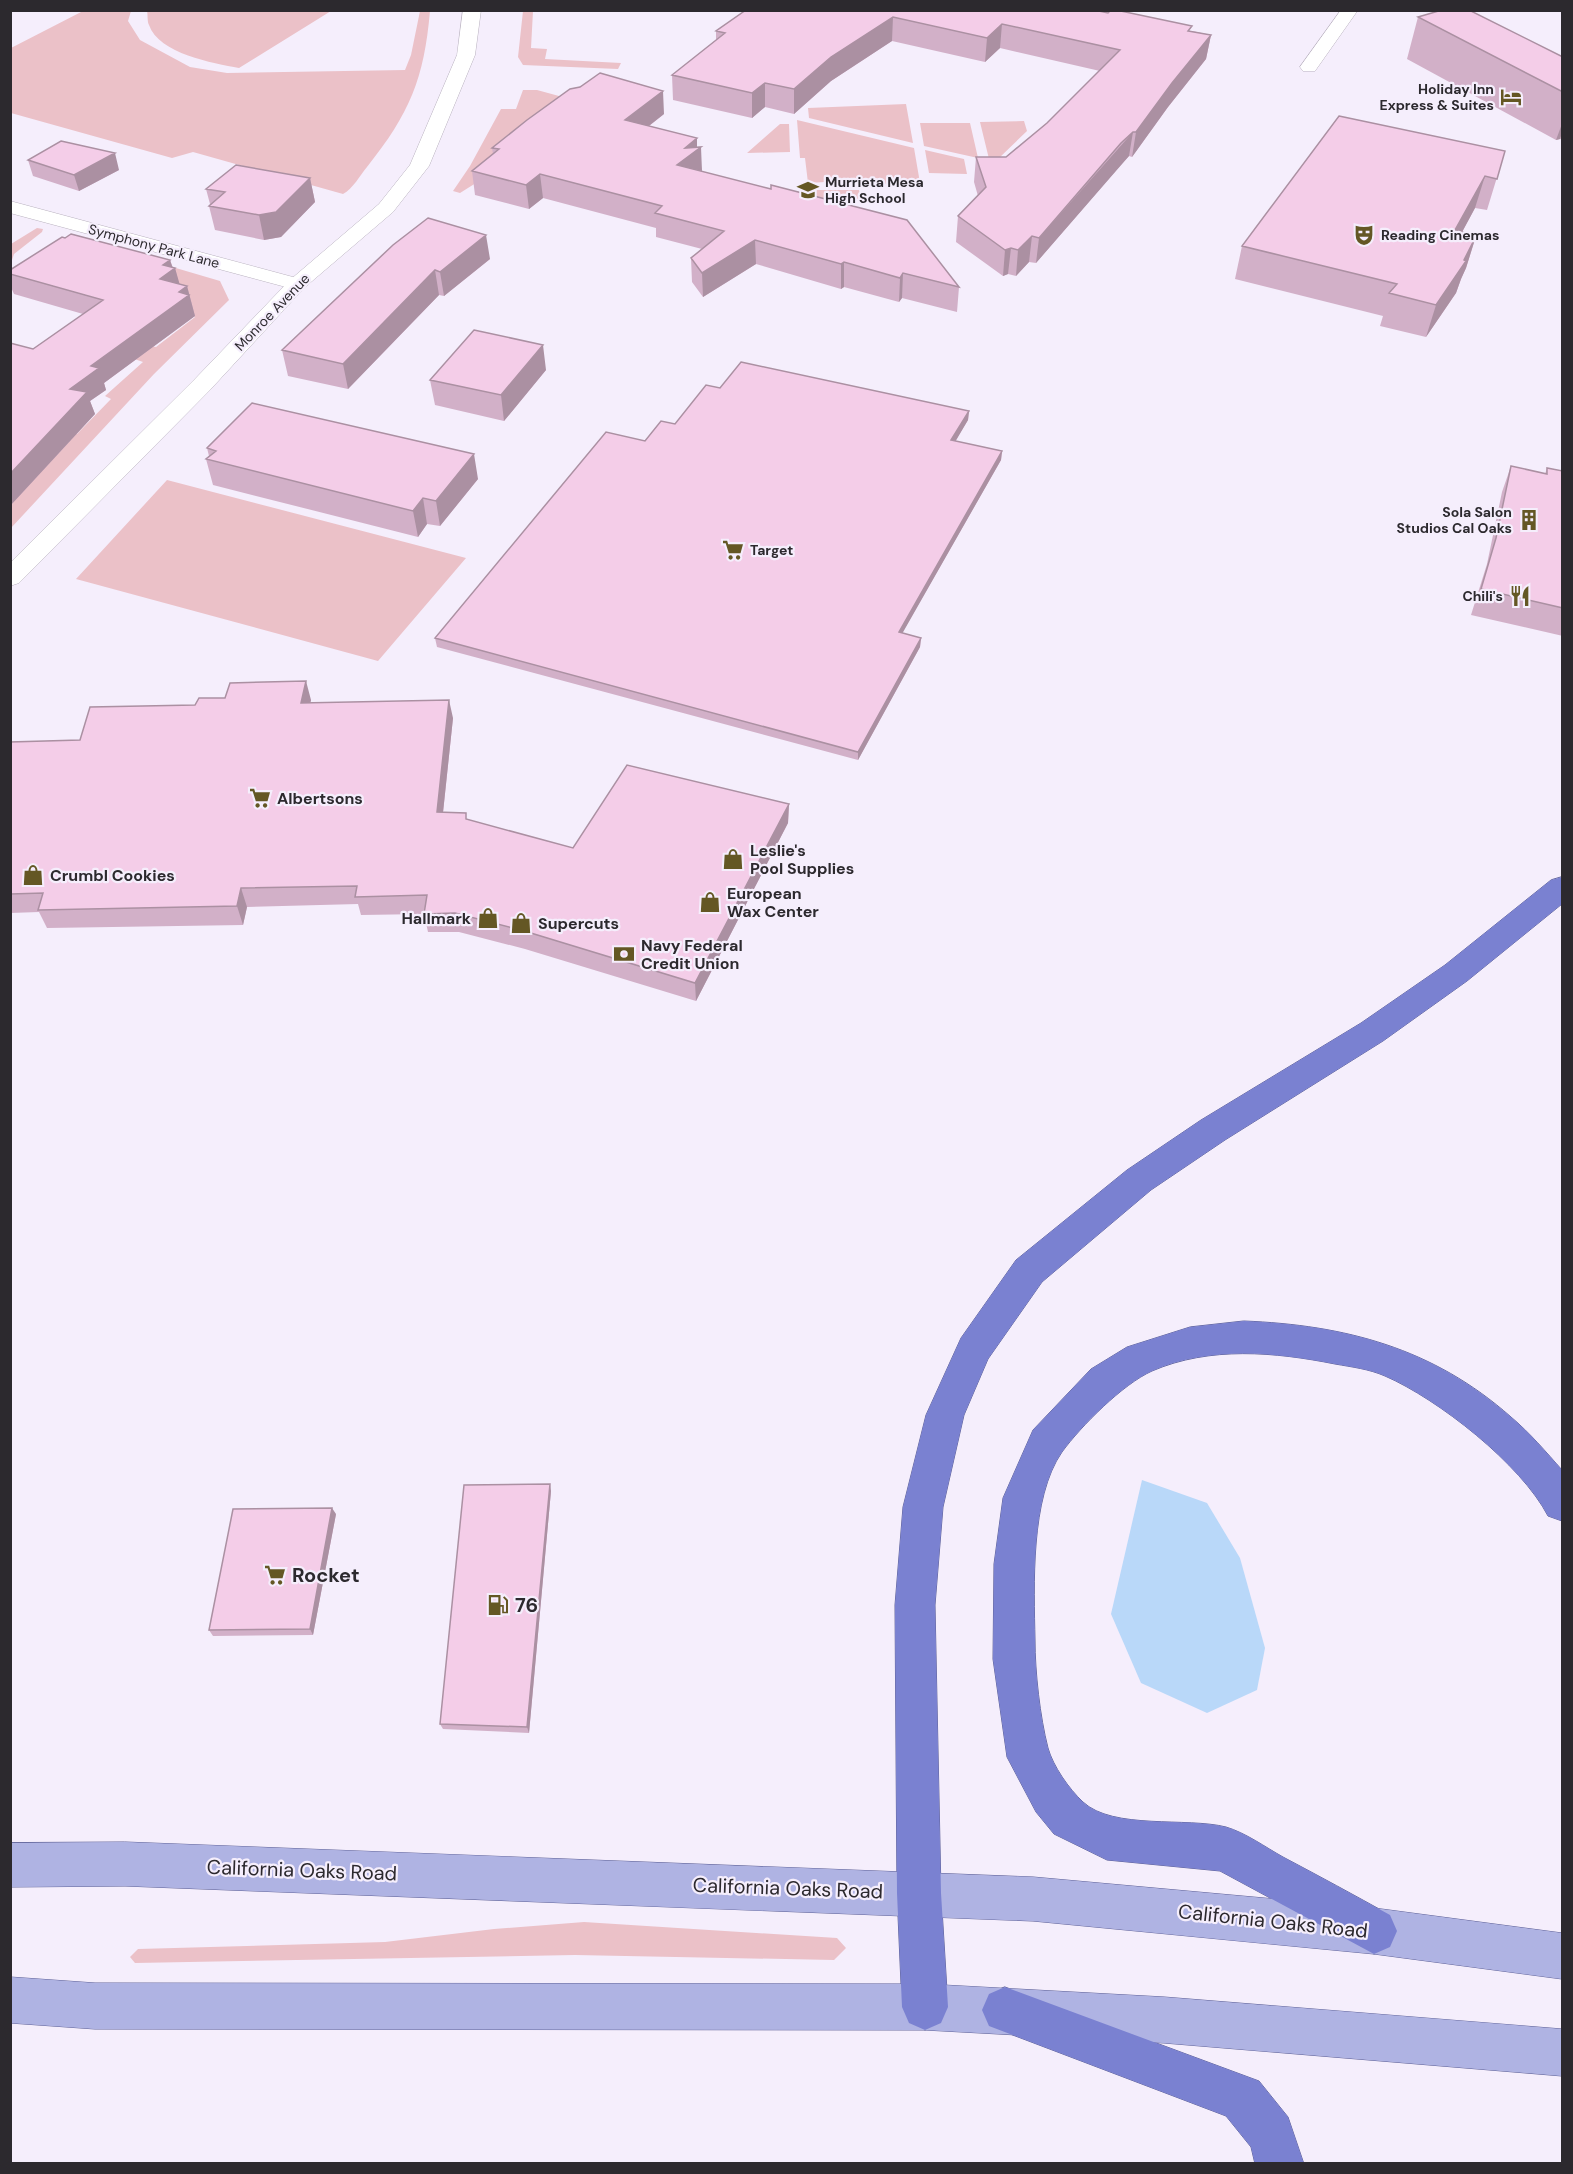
<svg xmlns="http://www.w3.org/2000/svg" width="1573" height="2174" viewBox="0 0 1573 2174" font-family="'DM Sans',sans-serif">
  <style>
    .green { fill: #ebc1c8 }
    .water { fill: #b9d8f9 }
    .lines { fill: none; stroke-linecap: round; stroke-linejoin: round }
    .minor-casing { stroke: #b9b2bf; stroke-width: 1 }
    .tertiary-casing { stroke: #b9b2bf; stroke-width: 1 }
    .primary-casing { stroke: #5f6298; stroke-width: 1 }
    .motorway-casing { stroke: #5f6298; stroke-width: 1 }
    .minor { fill: #fff; fill-rule: evenodd }
    .tertiary { fill: #fff; fill-rule: evenodd }
    .primary { fill: #afb3e3; fill-rule: evenodd }
    .motorway { fill: #7a81d1; fill-rule: evenodd }
    .wall { fill: #d2b0c8 }
    .shaded-wall { fill: #ab90a2 }
    .building { fill: #f4cde8; stroke: #ab90a2; stroke-width: 1.5 }
    .labels { text-anchor: middle; dominant-baseline: central; stroke-width: 4.5; stroke-linejoin: round; paint-order: stroke }
    .far-poi-label { font-size: 14px; font-weight: bold; fill: #2c292e; stroke: #f5eefc; text-anchor: end }
    .far-street-label { font-size: 14px; fill: #2c292e; stroke: #f5eefc }
    .poi-label { font-size: 16px; font-weight: bold; fill: #2c292e; stroke: #f5eefc; text-anchor: start }
    .near-poi-label { font-size: 20px; font-weight: bold; fill: #2c292e; stroke: #f5eefc; text-anchor: start }
    .near-street-label { font-size: 20px; fill: #2c292e; stroke: #f5eefc }
  </style>
  <rect width="100%" height="100%" fill="#f5eefc"/>
  <path class="green" d="M 83,11 L 131,11 L 128,21 L 140,40 L 190,67 L 227,73 L 405,70 L 411,55 L 420,11 L 430,11 C 424,79 410,113 367,167 C 360,175 353,189 343,194 L 193,152 L 172,158 L 11,113 L 11,48 Z
    M 147,11 L 147,10 L 331,11 L 239,68 C 213,63 159,54 149,25 C 147,21 148,15 147,11 Z
    M 523,11 L 533,11 L 531,48 L 547,49 L 545,59 L 621,63 L 618,69 L 523,65 L 518,57 Z
    M 523,90 L 537,90 L 559,96 L 559,109 L 495,171 L 460,193 L 453,191 L 470,166 L 501,109 L 516,109 Z
    M 906,104 L 913,143 L 809,118 L 808,108 Z
    M 797,120 L 914,148 L 920,183 L 825,185 L 825,182 L 808,183 L 805,158 L 800,158 Z
    M 1024,121 L 1027,131 L 998,159 L 989,159 L 980,122 Z
    M 920,123 L 970,123 L 978,158 L 924,146 Z
    M 780,124 L 789,124 L 790,152 L 747,153 Z
    M 925,150 L 964,159 L 967,174 L 929,173 Z
    M 802,190 L 859,190 L 861,199 L 802,200 Z
    M 37,228 L 43,229 L 42,232 L 14,254 L 11,263 L 11,244 Z
    M 152,261 L 220,281 L 229,300 L 154,374 L 11,528 L 10,506 L 49,458 L 53,459 L 69,442 L 67,433 L 77,434 L 111,399 L 105,396 L 143,362 L 126,356 L 151,346 L 156,347 L 195,317 Z
    M 167,480 L 466,558 L 378,661 L 76,579 Z
    M 584,1922 L 837,1938 L 846,1948 L 834,1960 L 575,1955 L 135,1963 L 130,1957 L 138,1949 L 385,1942 L 494,1929 Z"/>
  <path class="water" d="M 1142,1480 L 1207,1503 L 1240,1558 L 1265,1648 L 1257,1690 L 1207,1713 L 1141,1683 L 1111,1614 Z"/>
  <g class="lines">
    <defs>
      <path id="minor" d="M 1341,10 L 1358,10 L 1315,71 L 1303,71 L 1300,67 Z
        M 10,201 L 304,280 L 308,284 L 304,288 L 297,290 L 10,213 Z"/>
      <path id="tertiary" d="M 463,10 L 481,10 L 475,55 L 429,166 L 393,212 L 304,288 L 210,390 L 19,583 L 10,586 L 10,563 L 194,380 L 290,280 L 379,204 L 410,165 L 457,55 Z"/>
      <path id="primary" d="M 125,1842 L 1033,1877 L 1374,1908 L 1562,1933 L 1562,1979 L 1374,1954 L 1033,1921 L 125,1886 L 10,1887 L 10,1843 Z
        M 10,1977 L 95,1983 L 925,1984 L 1164,1997 L 1562,2029 L 1562,2076 L 1164,2043 L 925,2030 L 95,2029 L 10,2023 Z"/>
      <path id="motorway" d="M 1562,877 L 1562,904 L 1467,981 L 1383,1041 L 1225,1140 L 1151,1190 L 1042,1282 L 988,1359 L 964,1415 L 943,1507 L 935,1605 L 941,1893 L 948,2007 L 941,2023 L 925,2030 L 909,2023 L 902,2007 L 897,1893 L 895,1605 L 903,1507 L 926,1415 L 961,1338 L 1016,1260 L 1127,1170 L 1201,1120 L 1361,1023 L 1445,965 L 1551,880 Z
        M 1244,1321 C 1345,1325 1433,1348 1511,1417 C 1530,1433 1546,1452 1562,1470 L 1562,1521 L 1548,1516 C 1521,1464 1438,1399 1385,1376 C 1369,1369 1352,1367 1335,1364 C 1275,1352 1210,1346 1152,1371 C 1123,1384 1081,1426 1062,1452 C 1030,1498 1034,1586 1035,1640 C 1035,1672 1040,1717 1048,1748 C 1053,1766 1069,1789 1083,1802 C 1113,1830 1187,1817 1226,1827 C 1246,1833 1265,1847 1283,1857 C 1319,1876 1354,1895 1390,1915 L 1397,1931 L 1390,1947 L 1374,1954 L 1220,1871 L 1107,1860 L 1054,1834 L 1036,1812 L 1007,1757 L 993,1659 L 994,1564 L 1003,1498 L 1033,1430 L 1091,1369 L 1127,1347 L 1190,1327 Z
        M 1005,1987 L 1259,2081 L 1288,2117 L 1304,2164 L 1255,2164 L 1251,2147 L 1226,2116 L 989,2026 L 982,2010 L 989,1994 Z"/>
    </defs>
    <use href="#minor" class="minor-casing"/>
    <use href="#tertiary" class="tertiary-casing"/>
    <use href="#primary" class="primary-casing"/>
    <use href="#motorway" class="motorway-casing"/>
    <use href="#minor" class="minor"/>
    <use href="#tertiary" class="tertiary"/>
    <use href="#primary" class="primary"/>
    <use href="#motorway" class="motorway"/>
  </g>
  <path class="wall" d="M 746,10 L 1192,31 L 1211,35 L 1206,59 L 1168,107 L 1132,157 L 1129,156 L 1118,168 L 1036,263 L 1029,262 L 1016,276 L 1008,274 L 1003,276 L 956,242 L 958,216 L 978,196 L 974,182 L 976,157 L 1006,157 L 1047,123 L 1100,71 L 1000,48 L 985,62 L 892,41 L 831,81 L 794,114 L 765,107 L 752,118 L 673,100 L 672,75 L 716,40 L 716,31 Z
    M 1418,17 L 1563,57 L 1563,140 L 1560,139 L 1556,140 L 1407,59 Z
    M 664,114 L 649,126 L 697,138 L 697,148 L 702,171 L 959,287 L 957,312 L 902,298 L 899,302 L 844,287 L 841,289 L 756,264 L 703,297 L 692,282 L 691,258 L 702,249 L 656,237 L 656,228 L 543,198 L 529,209 L 475,195 L 472,171 L 493,154 L 492,148 Z
    M 1505,151 L 1487,210 L 1475,208 L 1462,232 L 1476,236 L 1466,268 L 1461,279 L 1456,293 L 1426,337 L 1380,326 L 1383,316 L 1235,279 L 1242,246 Z
    M 28,160 L 119,170 L 79,191 L 33,176 Z
    M 310,178 L 315,202 L 281,237 L 264,240 L 215,230 L 209,206 L 210,204 L 206,189 Z
    M 393,245 L 490,259 L 444,296 L 439,295 L 348,389 L 288,376 L 282,350 Z
    M 170,260 L 173,268 L 175,268 L 179,284 L 187,286 L 195,316 L 104,383 L 106,390 L 90,401 L 95,414 L 10,506 L 10,343 L 33,349 L 83,314 L 14,294 L 10,285 L 10,274 Z
    M 546,370 L 504,421 L 435,405 L 430,380 Z
    M 720,388 L 969,411 L 968,420 L 955,441 L 1002,451 L 1001,460 L 902,633 L 921,638 L 920,647 L 858,760 L 437,647 L 435,638 L 675,424 Z
    M 207,448 L 478,479 L 440,526 L 427,524 L 418,537 L 213,485 L 206,459 L 209,456 Z
    M 1511,466 L 1545,474 L 1547,468 L 1563,471 L 1563,636 L 1471,615 L 1487,564 L 1502,492 Z
    M 311,700 L 310,703 L 453,718 L 443,813 L 573,848 L 789,804 L 788,823 L 696,1001 L 525,949 L 459,932 L 428,932 L 424,914 L 361,915 L 358,904 L 247,907 L 243,925 L 47,928 L 39,912 L 10,913 L 10,742 L 80,740 L 195,705 Z
    M 551,1491 L 529,1733 L 443,1729 L 440,1724 Z
    M 336,1514 L 313,1635 L 213,1636 L 209,1630 Z"/>
  <path class="shaded-wall" d="M 893,17 L 892,41 L 831,81 L 794,114 L 794,89 L 831,57 Z
    M 1002,24 L 1000,48 L 985,62 L 987,38 Z
    M 1211,35 L 1206,59 L 1168,107 L 1132,157 L 1136,132 L 1172,83 Z
    M 765,83 L 765,107 L 752,118 L 752,93 Z
    M 663,91 L 664,114 L 627,143 L 625,120 Z
    M 1563,121 L 1563,130 L 1560,139 L 1556,140 Z
    M 1133,132 L 1129,156 L 1036,263 L 1039,238 Z
    M 697,138 L 697,150 L 701,147 L 702,171 L 677,165 L 685,148 Z
    M 115,153 L 119,170 L 79,191 L 74,175 Z
    M 540,174 L 543,198 L 529,209 L 526,185 Z
    M 1485,176 L 1475,208 L 1446,262 L 1455,230 Z
    M 310,178 L 315,202 L 281,237 L 264,240 L 259,215 Z
    M 486,235 L 490,259 L 444,296 L 440,272 Z
    M 1032,236 L 1029,262 L 1016,276 L 1018,250 Z
    M 1476,236 L 1466,268 L 1461,279 L 1456,293 L 1426,337 L 1436,305 L 1464,260 Z
    M 755,240 L 756,264 L 703,297 L 702,273 Z
    M 1011,248 L 1008,274 L 1003,276 L 1005,250 Z
    M 170,260 L 173,269 L 175,268 L 181,289 L 160,279 L 163,265 Z
    M 844,262 L 844,287 L 841,289 L 841,264 Z
    M 435,270 L 439,295 L 348,389 L 343,364 Z
    M 903,273 L 902,298 L 899,302 L 900,278 Z
    M 187,286 L 195,316 L 104,383 L 106,390 L 90,401 L 95,414 L 10,506 L 10,474 L 70,389 L 91,366 Z
    M 543,345 L 546,370 L 504,421 L 501,395 Z
    M 969,411 L 968,420 L 951,449 L 951,440 Z
    M 1002,451 L 1001,460 L 898,641 L 899,632 Z
    M 474,454 L 478,479 L 440,526 L 436,501 Z
    M 423,498 L 427,524 L 418,537 L 413,511 Z
    M 921,638 L 920,647 L 858,760 L 858,752 Z
    M 306,681 L 311,700 L 306,722 L 301,703 Z
    M 449,700 L 453,718 L 441,831 L 437,812 Z
    M 789,804 L 788,823 L 696,1001 L 695,983 Z
    M 241,888 L 247,907 L 243,925 L 237,906 Z
    M 550,1484 L 551,1491 L 529,1733 L 527,1727 Z
    M 332,1508 L 336,1514 L 313,1635 L 310,1629 Z"/>
  <path class="building" d="M 746,10 L 1094,10 L 1108,13 L 1111,10 L 1116,10 L 1192,26 L 1188,31 L 1211,35 L 1172,83 L 1136,132 L 1133,132 L 1121,143 L 1039,238 L 1032,236 L 1018,250 L 1011,248 L 1005,250 L 958,216 L 986,187 L 976,157 L 1006,157 L 1047,123 L 1120,50 L 1002,24 L 987,38 L 893,17 L 831,57 L 794,89 L 765,83 L 752,93 L 672,75 L 725,33 L 716,31 Z
    M 1442,10 L 1469,10 L 1563,57 L 1563,92 L 1418,17 Z
    M 600,73 L 663,91 L 625,120 L 697,138 L 685,148 L 701,147 L 677,165 L 771,189 L 771,185 L 907,220 L 959,287 L 903,273 L 900,278 L 844,262 L 841,264 L 755,240 L 702,273 L 691,258 L 724,231 L 655,213 L 662,206 L 540,174 L 526,185 L 472,171 L 499,149 L 492,148 L 527,120 L 570,89 L 580,87 Z
    M 1339,116 L 1505,151 L 1497,179 L 1485,176 L 1455,230 L 1476,236 L 1464,260 L 1466,261 L 1436,305 L 1389,293 L 1397,284 L 1242,246 Z
    M 61,141 L 115,153 L 74,175 L 28,160 Z
    M 236,165 L 310,178 L 276,212 L 259,215 L 209,206 L 225,192 L 206,189 Z
    M 428,218 L 486,235 L 440,272 L 435,270 L 343,364 L 282,350 L 393,245 Z
    M 71,234 L 170,260 L 163,265 L 175,268 L 160,279 L 187,286 L 179,292 L 189,295 L 91,366 L 99,368 L 70,389 L 87,392 L 10,474 L 10,343 L 33,349 L 103,300 L 10,274 L 10,270 L 62,237 L 65,238 Z
    M 474,330 L 543,345 L 501,395 L 430,380 Z
    M 741,362 L 969,411 L 951,440 L 1002,451 L 899,632 L 921,638 L 858,752 L 435,638 L 606,432 L 645,441 L 661,421 L 675,424 L 706,385 L 720,388 Z
    M 252,403 L 474,454 L 436,501 L 423,498 L 413,511 L 206,459 L 216,451 L 207,448 Z
    M 1511,466 L 1547,474 L 1547,468 L 1563,471 L 1563,608 L 1481,589 L 1496,538 Z
    M 306,681 L 301,703 L 449,700 L 437,812 L 466,813 L 466,819 L 573,848 L 627,765 L 789,804 L 695,983 L 521,930 L 455,913 L 424,914 L 427,895 L 355,897 L 357,886 L 241,888 L 237,906 L 38,910 L 43,893 L 10,894 L 10,742 L 80,740 L 90,707 L 195,705 L 199,698 L 225,698 L 230,683 Z
    M 550,1484 L 527,1727 L 440,1724 L 464,1485 Z
    M 332,1508 L 310,1629 L 209,1630 L 233,1509 Z"/>
  <defs>
    <symbol id="hotel-bare" viewBox="-9 -9 18 18"><path d="M-6-4.5h1.5V1H6V5H4.5V3h-9V5H-6ZM-4 0a1.8 1.8 0 1 1 3.6 0ZM.5 0V-2.5h3Q6-2.5 6 0Z" fill="#645724" stroke="#f5eefc" stroke-width="2.5" paint-order="stroke"/></symbol>
    <symbol id="school-bare" viewBox="-9 -9 18 18"><path d="M0-5L7-2L0 1L-7-2ZM-4 1L0 2.5L4 1V4Q0 6-4 4Z" fill="#645724" stroke="#f5eefc" stroke-width="2.5" paint-order="stroke"/></symbol>
    <symbol id="theatre-bare" viewBox="-9 -9 18 18"><path d="M-5-5.5Q0-4 5-5.5V0Q5 5 0 6Q-5 5-5 0ZM-3.3-2.5H-1v1.5H-3.3ZM1-2.5H3.3v1.5H1ZM-2.8 1Q0 5.5 2.8 1Z" fill="#645724" stroke="#f5eefc" stroke-width="2.5" paint-order="stroke"/></symbol>
    <symbol id="building-bare" viewBox="-9 -9 18 18"><path d="M-4-6H4V6H1V3H-1V6H-4ZM-2.5-4.3h1.7v1.8h-1.7ZM.8-4.3h1.7v1.8H.8ZM-2.5-1h1.7V.8h-1.7ZM.8-1h1.7V.8H.8Z" fill="#645724" stroke="#f5eefc" stroke-width="2.5" paint-order="stroke"/></symbol>
    <symbol id="supermarket-bare" viewBox="-9 -9 18 18"><path d="M-6-5.5h2.5l.6 2H6L4.5 2H-2.5L-4.4-4H-6ZM-1.5 3.2a1.3 1.3 0 1 0 .1 0ZM3 3.2a1.3 1.3 0 1 0 .1 0Z" fill="#645724" stroke="#f5eefc" stroke-width="2.5" paint-order="stroke"/></symbol>
    <symbol id="restaurant-bare" viewBox="-9 -9 18 18"><path d="M-5-6h1v4h1v-4h1v4h1v-4h1v5L-1.5 .5V6h-2V.5L-5-1ZM5-6V6H3V1.5H1.5Q1.5-4 5-6Z" fill="#645724" stroke="#f5eefc" stroke-width="2.5" paint-order="stroke"/></symbol>
    <symbol id="shop-bare" viewBox="-9 -9 18 18"><path d="M-5-2.5h2.3a2.7 3.5 0 0 1 5.4 0H5L5.5 6h-11ZM-1.5-2.5h3a1.5 2.3 0 0 0-3 0Z" fill="#645724" stroke="#f5eefc" stroke-width="2.5" paint-order="stroke"/></symbol>
    <symbol id="bank-bare" viewBox="-9 -9 18 18"><path d="M-6-4H6V4H-6ZM0-2.3a2.3 2.3 0 1 0 0 4.6a2.3 2.3 0 1 0 0-4.6Z" fill="#645724" stroke="#f5eefc" stroke-width="2.5" paint-order="stroke"/></symbol>
    <symbol id="fuel-bare" viewBox="-9 -9 18 18"><path d="M-5.5-6h7V0h2V4h1.3V-2.5L3-4.5l.8-.8L6-3V5H2.5V1h-1V6h-7ZM-4.2-4.7v3.2H.2V-4.7Z" fill="#645724" stroke="#f5eefc" stroke-width="2.5" paint-order="stroke"/></symbol>
  </defs>
  <g fill-rule="evenodd">
    <use href="#hotel-bare" x="1496" y="82" width="30" height="30"/>
    <use href="#school-bare" x="793" y="175" width="30" height="30"/>
    <use href="#theatre-bare" x="1349" y="220" width="30" height="30"/>
    <use href="#building-bare" x="1514" y="505" width="30" height="30"/>
    <use href="#supermarket-bare" x="718" y="535" width="30" height="30"/>
    <use href="#restaurant-bare" x="1505" y="581" width="30" height="30"/>
    <use href="#supermarket-bare" x="245" y="783" width="30" height="30"/>
    <use href="#shop-bare" x="718" y="844" width="30" height="30"/>
    <use href="#shop-bare" x="18" y="860" width="30" height="30"/>
    <use href="#shop-bare" x="695" y="887" width="30" height="30"/>
    <use href="#shop-bare" x="473" y="903" width="30" height="30"/>
    <use href="#shop-bare" x="506" y="908" width="30" height="30"/>
    <use href="#bank-bare" x="609" y="939" width="30" height="30"/>
    <use href="#supermarket-bare" x="260" y="1560" width="30" height="30"/>
    <use href="#fuel-bare" x="483" y="1590" width="30" height="30"/>
  </g>
  <g class="labels">
    <g class="far-poi-label">
      <text x="1494" y="89">Holiday Inn<tspan x="1494" dy="16">Express &amp; Suites</tspan></text>
      <text x="825" y="182" text-anchor="start">Murrieta Mesa<tspan x="825" dy="16">High School</tspan></text>
      <text x="1381" y="235" text-anchor="start">Reading Cinemas</text>
      <text x="1512" y="512">Sola Salon<tspan x="1512" dy="16">Studios Cal Oaks</tspan></text>
      <text x="750" y="550" text-anchor="start">Target</text>
      <text x="1503" y="596">Chili's</text>
    </g>
    <g class="far-street-label">
      <text transform="translate(154 246) rotate(15)">Symphony Park Lane</text>
      <text transform="translate(272 312) rotate(-46)">Monroe Avenue</text>
    </g>
    <g class="poi-label">
      <text x="277" y="798">Albertsons</text>
      <text x="750" y="850">Leslie's<tspan x="750" dy="18">Pool Supplies</tspan></text>
      <text x="50" y="875">Crumbl Cookies</text>
      <text x="727" y="893">European<tspan x="727" dy="18">Wax Center</tspan></text>
      <text x="471" y="918" text-anchor="end">Hallmark</text>
      <text x="538" y="923">Supercuts</text>
      <text x="641" y="945">Navy Federal<tspan x="641" dy="18">Credit Union</tspan></text>
    </g>
    <g class="near-poi-label">
      <text x="292" y="1575">Rocket</text>
      <text x="515" y="1605">76</text>
    </g>
    <g class="near-street-label">
      <text transform="translate(302 1870) rotate(2)">California Oaks Road</text>
      <text transform="translate(788 1888) rotate(2)">California Oaks Road</text>
      <text transform="translate(1273 1921) rotate(6)">California Oaks Road</text>
    </g>
  </g>
  <rect width="1573" height="2174" fill="none" stroke="#2c292e" stroke-width="24"/>
</svg>
